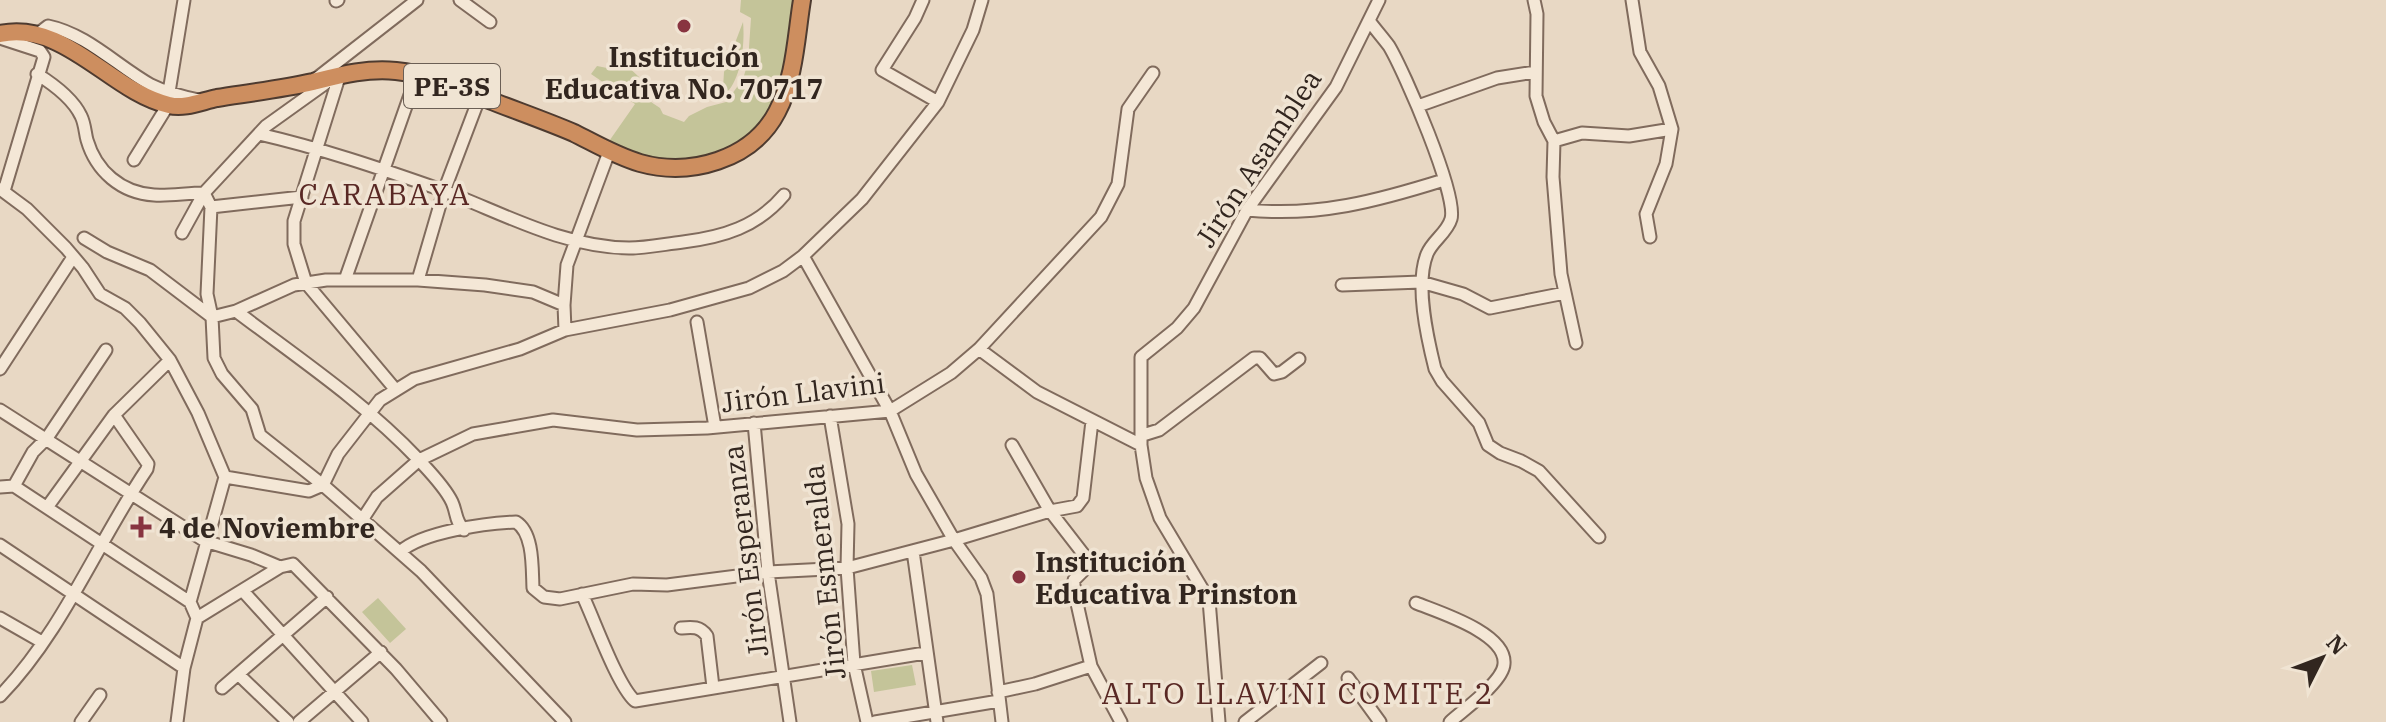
<svg xmlns="http://www.w3.org/2000/svg" width="2386" height="722" viewBox="0 0 2386 722" font-family="'IBM Plex Serif',serif">
  <style>
    .green { fill: #c4c499 }
    .lines { fill: none; stroke-linecap: round; stroke-linejoin: round }
    .minor-casing { stroke: #806b5d; stroke-width: 15 }
    .highway-casing { stroke: #4e3b30; stroke-width: 20 }
    .minor { stroke: #f4e7d6; stroke-width: 11 }
    .highway { stroke: #cd8e5f; stroke-width: 16 }
    .poi-dot { fill: #883440; stroke: #f0e4d3; stroke-width: 3 }
    .labels { text-anchor: middle; dominant-baseline: central; stroke-width: 7; stroke-linejoin: round; paint-order: stroke }
    .shield { fill: #f0e4d3; stroke: #6b5f55; stroke-width: 2 }
    .shield-label { font-size: 26px; font-weight: bold; fill: #32261f }
    .poi-label { font-size: 28px; font-weight: bold; fill: #32261f; stroke: #f0e4d3; text-anchor: start }
    .street-label { font-size: 28px; fill: #32261f; stroke: #f0e4d3 }
    .neighbourhood-label { font-size: 30px; letter-spacing: 2px; fill: #592824; stroke: #f0e4d3 }
  </style>
  <rect width="100%" height="100%" fill="#e8d8c4"/>
  <path class="green" d="M 741,0 L 803,0 L 776,104 L 749,136 L 730,150 L 675,165 L 605,147 L 635,104 L 591,74 L 597,66 L 617,70 L 624,63 L 639,77 L 642,96 L 660,108 L 663,114 L 684,122 L 689,116 L 707,107 L 726,102 L 743,79 L 748,62 L 751,18 L 740,12 Z
    M 743,22 C 745,42 742,82 723,96 C 719,99 710,100 704,101 L 701,96 L 713,96 L 723,88 L 724,72 Z
    M 378,598 L 406,629 L 390,643 L 362,612 Z
    M 912,665 L 916,685 L 874,692 L 871,671 Z"/>
  <g class="lines">
    <defs>
      <path id="minor" d="M 460,0 L 490,22
        M 923,0 L 915,18 L 882,70 L 938,102
        M 1534,0 L 1537,14 L 1536,96 L 1544,122 L 1554,141 L 1553,177 L 1561,274 L 1576,343
        M 1632,0 L 1640,52 L 1659,86 L 1672,129 L 1666,164 L 1646,214 L 1650,237
        M 336,1 L 338,0
        M 1370,22 C 1376,30 1383,38 1389,46 C 1404,71 1458,195 1451,219 C 1447,233 1432,241 1427,254 C 1415,284 1427,337 1435,369 L 1442,381 L 1479,423 L 1488,445 L 1500,453 L 1521,461 L 1539,471 L 1599,537
        M 35,36 L 48,26 C 87,34 117,66 151,85 C 167,93 183,97 199,100
        M 0,38 L 40,51 L 44,57 L 4,191
        M 37,74 C 53,84 73,99 81,116 C 85,124 85,133 87,140 C 96,171 121,193 154,195 C 170,196 187,193 204,193 L 211,207 L 207,294 L 212,317 L 214,358 L 222,374 L 252,409 L 260,435 L 323,485 L 421,571 L 565,722
        M 340,74 L 294,221 L 294,244 L 306,283 L 395,389
        M 317,78 L 417,0
        M 169,92 L 184,0
        M 1418,106 L 1497,78 L 1535,72
        M 259,134 C 320,148 379,168 439,189 C 501,212 561,247 629,248 C 647,248 665,244 683,242 C 723,237 757,227 784,195
        M 1554,141 L 1582,133 L 1629,136 L 1672,129
        M 134,160 L 168,105
        M 0,189 L 27,209 L 66,248 L 83,268 L 100,294 L 125,308 L 140,323 L 170,360 L 198,413 L 225,477 L 190,602 L 197,618 L 184,668 L 177,722
        M 211,207 L 302,197
        M 1247,210 C 1318,217 1377,201 1444,180
        M 182,233 L 204,193 L 266,126 L 326,83
        M 84,238 L 107,252 L 150,270 L 212,317 L 236,311 L 294,285 L 326,280 L 418,280 L 485,285 L 533,292 L 564,305
        M 803,256 L 890,411 L 916,474 L 954,540 L 981,578 L 987,594 L 1002,722
        M 345,280 L 417,75
        M 418,280 L 444,191 L 480,96
        M 1342,285 L 1421,282 L 1463,294 L 1490,308 L 1565,293
        M 236,311 C 298,358 364,402 418,459 C 429,471 445,487 452,502 C 457,513 455,521 464,530
        M 697,322 L 715,427
        M 565,330 L 564,305 L 567,265 L 609,152
        M 979,349 L 1037,392 L 1141,445
        M 0,369 L 73,257
        M 0,410 L 205,541 L 251,555 L 280,567
        M 830,416 L 848,524 L 847,568 L 854,664 L 867,722
        M 754,423 L 768,572 L 790,722
        M 1143,435 L 1159,430 L 1254,358 L 1260,358 L 1274,374 L 1282,372 L 1299,359
        M 1012,445 L 1050,511 L 1088,560 L 1088,566 L 1074,580 L 1074,590 L 1091,666 L 1121,722
        M 225,477 L 309,491 L 323,485
        M 323,485 L 338,454 L 380,400 L 414,379 L 520,349 L 565,330 L 670,310 L 749,288 L 783,271 L 803,256 L 862,199 L 938,102 L 973,30 L 982,0
        M 14,486 L 190,602
        M 0,487 L 14,486 L 33,452 L 47,438 L 106,350
        M 48,506 L 114,415 L 170,360
        M 362,520 L 377,497 L 419,460 L 473,434 L 553,420 L 637,430 L 707,428 L 890,411 L 951,373 L 979,349 L 1101,217 L 1118,184 L 1128,109 L 1153,73
        M 0,545 L 184,668
        M 913,551 L 937,722
        M 400,552 C 421,532 487,523 516,522 C 534,533 532,569 533,588 L 544,597 L 560,599 L 633,584 L 667,585 L 768,572 L 847,568 L 954,540 L 1050,511 L 1077,506 L 1083,498 L 1092,421
        M 243,591 L 362,722
        M 582,594 C 594,619 617,685 635,701 L 925,653
        M 1416,603 C 1438,612 1507,633 1504,664 C 1503,682 1463,710 1450,722
        M 0,618 L 42,642
        M 197,618 L 280,567 L 293,564 L 396,669 L 441,722
        M 681,628 C 692,627 700,626 707,636 L 713,687
        M 238,674 L 288,722
        M 1348,678 L 1380,722
        M 222,688 L 327,597
        M 998,692 L 1035,684 L 1091,666
        M 0,696 C 63,631 97,543 147,469 L 148,464 L 114,415
        M 81,722 L 100,695
        M 299,722 L 381,652
        M 875,722 L 999,701
        M 1219,722 L 1209,600 L 1160,518 L 1146,478 L 1141,445 L 1141,357 L 1177,328 L 1194,308 L 1247,210 L 1336,87 L 1379,0
        M 1245,722 L 1321,663"/>
      <path id="highway" d="M 0,34 C 65,20 111,92 169,105 C 185,109 202,101 217,98 C 249,93 281,89 313,82 C 341,75 367,68 396,71 C 429,74 459,88 489,100 C 517,111 546,121 574,133 C 596,144 616,156 640,163 C 690,177 752,160 777,112 C 795,78 796,37 802,0"/>
    </defs>
    <use href="#minor" class="minor-casing"/>
    <use href="#highway" class="highway-casing"/>
    <use href="#minor" class="minor"/>
    <use href="#highway" class="highway"/>
  </g>
  <g class="poi-dot">
    <circle cx="684" cy="26" r="8"/>
    <path d="M137 515h8v8h8v8h-8v8h-8v-8h-8v-8h8z"/>
    <circle cx="1019" cy="577" r="8"/>
  </g>
  <g class="labels">
    <rect class="shield" x="404" y="64" width="96" height="44" rx="6"/>
    <g class="shield-label">
      <text x="452" y="86">PE-3S</text>
    </g>
    <g class="poi-label">
      <text x="684" y="56" text-anchor="middle">Institución<tspan x="684" dy="32">Educativa No. 70717</tspan></text>
      <text x="159" y="527">4 de Noviembre</text>
      <text x="1035" y="561">Institución<tspan x="1035" dy="32">Educativa Prinston</tspan></text>
    </g>
    <g class="street-label">
      <text transform="translate(1258 158) rotate(-57)">Jirón Asamblea</text>
      <text transform="translate(803 392) rotate(-7)">Jirón Llavini</text>
      <text transform="translate(745 551) rotate(-97)">Jirón Esperanza</text>
      <text transform="translate(824 572) rotate(-96)">Jirón Esmeralda</text>
    </g>
    <g class="neighbourhood-label">
      <text x="385" y="193">CARABAYA</text>
      <text x="1298" y="692">ALTO LLAVINI COMITE 2</text>
    </g>
  </g>
  <g transform="translate(2322 658) rotate(48)" stroke="#f0e4d3" stroke-width="6" paint-order="stroke">
  <path d="M0-6L14 30L0 20L-14 30Z" fill="#32261f"/>
  <text y="-12" font-size="22" font-weight="bold" text-anchor="middle" fill="#32261f">N</text>
  </g>
</svg>
